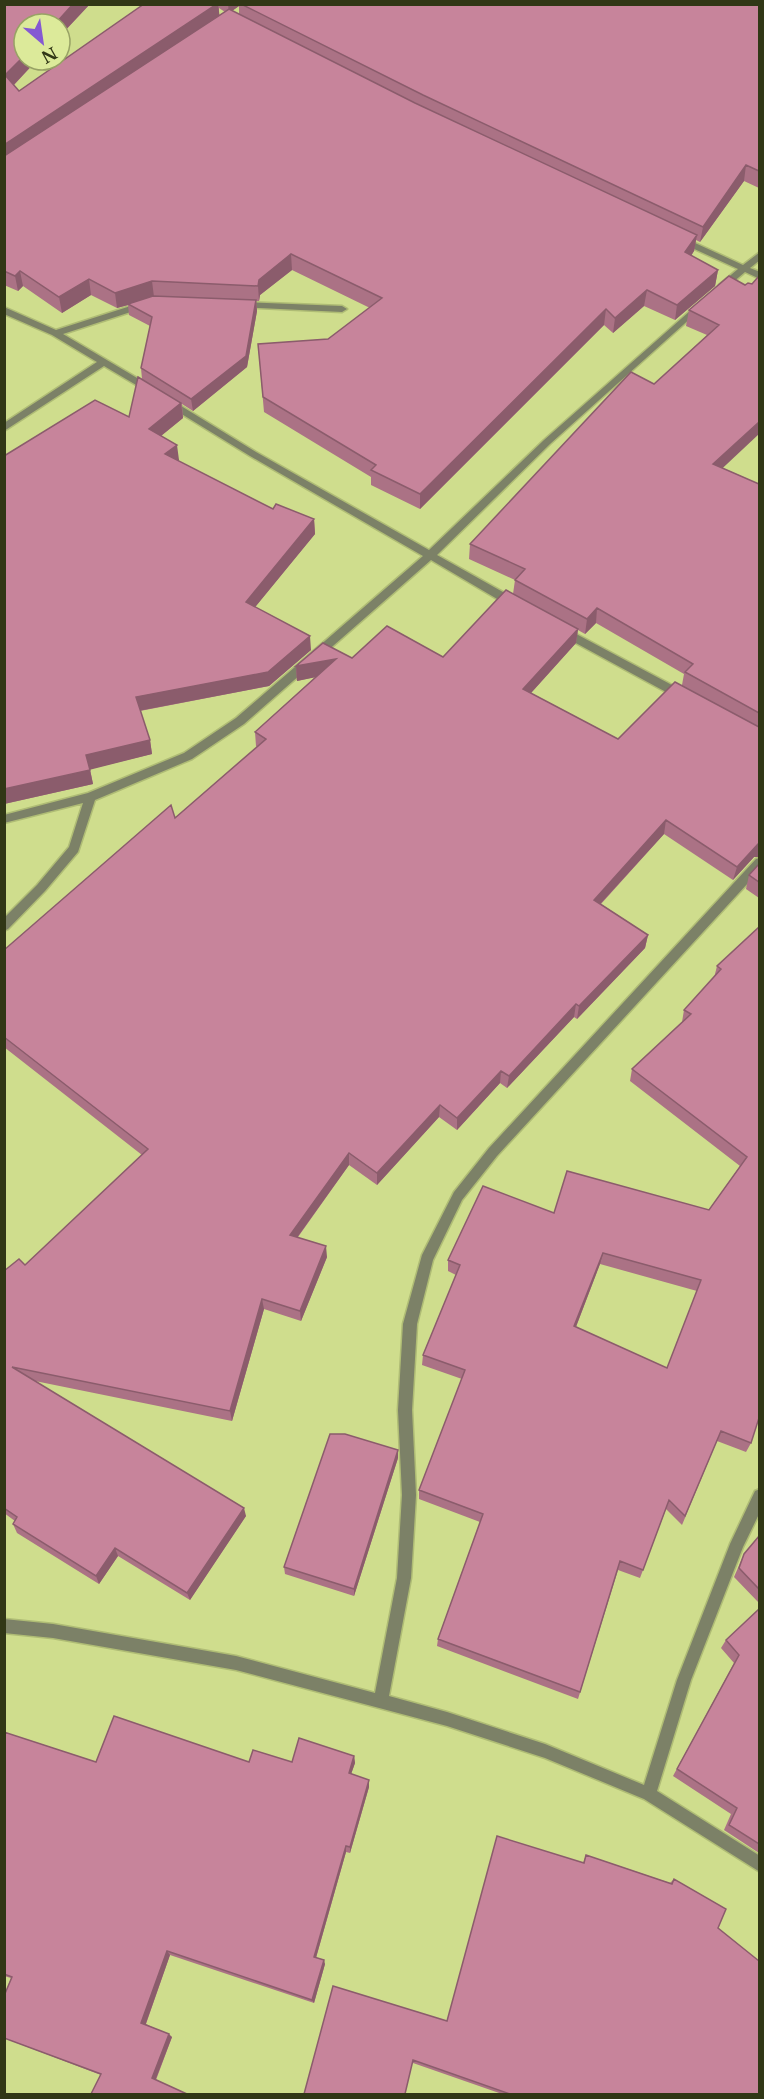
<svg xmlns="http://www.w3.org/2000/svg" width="764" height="2099" viewBox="0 0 764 2099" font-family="'Libre Baskerville',serif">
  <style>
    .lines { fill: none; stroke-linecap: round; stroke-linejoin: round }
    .street-casing { stroke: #afbc75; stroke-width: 3 }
    .street { fill: #7c8167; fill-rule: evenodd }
    .wall { fill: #ab7285; fill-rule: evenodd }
    .shaded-wall { fill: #8b5c6c }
    .building { fill: #c7849b; stroke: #8b5c6c; stroke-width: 1.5; fill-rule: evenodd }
  </style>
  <rect width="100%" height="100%" fill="#cfdd8d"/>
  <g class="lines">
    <defs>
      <path id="street" d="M 682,237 L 743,265 L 760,252 L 760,260 L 750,268 L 760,272 L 760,279 L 745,272 L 725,289 L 719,289 L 719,285 L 738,269 L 679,242 L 678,240 Z
        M 143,302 L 148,305 L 146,307 L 63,334 L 154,388 L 154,392 L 148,392 L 104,366 L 4,431 L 4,423 L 97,362 L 52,335 L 4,314 L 4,307 L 56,330 Z
        M 241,302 L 342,306 L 347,309 L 342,312 L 238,307 L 238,303 Z
        M 699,303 L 702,304 L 702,308 L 550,444 L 437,555 L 517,600 L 517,606 L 509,606 L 431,560 L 244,724 L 192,759 L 95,800 L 78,852 L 45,891 L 8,929 L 4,931 L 4,918 L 37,885 L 69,847 L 83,803 L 4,823 L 4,815 L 88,793 L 184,753 L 236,718 L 423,556 L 250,456 L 167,405 L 167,401 L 173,401 L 256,452 L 429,550 L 544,440 Z
        M 565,628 L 685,692 L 686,695 L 685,698 L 677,698 L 561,635 L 560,632 L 561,629 Z
        M 760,858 L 760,870 L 497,1156 L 462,1200 L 433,1260 L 417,1324 L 412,1410 L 416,1495 L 411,1578 L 389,1696 L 447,1712 L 545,1744 L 644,1785 L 677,1680 L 730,1544 L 755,1491 L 760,1489 L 760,1512 L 743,1547 L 691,1680 L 657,1791 L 760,1856 L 760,1872 L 644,1799 L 545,1758 L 447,1726 L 236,1670 L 53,1638 L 4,1633 L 4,1619 L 53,1624 L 236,1656 L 375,1693 L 397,1578 L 402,1495 L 398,1410 L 403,1324 L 422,1255 L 454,1192 L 489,1148 L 756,859 Z"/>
    </defs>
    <use href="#street" class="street-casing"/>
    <use href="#street" class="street"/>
  </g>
  <path class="wall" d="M 4,4 L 90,4 L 60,36 L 60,24 L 24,60 L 37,60 L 14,85 L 19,91 L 144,4 L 759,4 L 759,188 L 744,181 L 700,242 L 696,240 L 694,251 L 691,256 L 718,270 L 715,286 L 675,320 L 644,306 L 613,333 L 604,325 L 420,509 L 371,485 L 371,477 L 264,412 L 258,344 L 328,339 L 370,308 L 292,270 L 260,295 L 259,301 L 256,301 L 257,311 L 247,367 L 193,411 L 182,404 L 183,418 L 161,436 L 179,460 L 178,461 L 273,509 L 314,519 L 315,534 L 255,607 L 311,650 L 269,686 L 140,711 L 150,740 L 152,754 L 90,769 L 93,784 L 4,804 L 4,456 L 129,417 L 142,379 L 141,368 L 150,326 L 129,315 L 128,305 L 117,308 L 91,295 L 62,313 L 23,286 L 18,291 L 4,285 ZM 239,6 L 239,14 L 232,11 ZM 219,8 L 225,12 L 219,16 Z
    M 729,276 L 723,468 L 759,484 L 759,857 L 754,857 L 733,880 L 664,834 L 601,904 L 648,935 L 645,948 L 577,1019 L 574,1017 L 507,1088 L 500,1083 L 457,1130 L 439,1117 L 377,1185 L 349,1165 L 298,1237 L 327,1257 L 301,1321 L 264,1309 L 232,1421 L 35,1381 L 246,1516 L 190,1600 L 118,1556 L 99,1584 L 17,1533 L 13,1524 L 15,1521 L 4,1513 L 4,1271 L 25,1265 L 142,1155 L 4,1047 L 4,950 L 175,818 L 257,747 L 256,746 L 255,732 L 315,677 L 297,681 L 296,666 L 352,658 L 443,657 L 513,594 L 515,580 L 469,559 L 470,544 L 654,384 L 707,335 L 686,326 L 689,310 ZM 596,623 L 684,674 L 682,685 L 618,739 L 531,693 L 576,643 L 578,630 L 585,634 Z
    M 759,864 L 759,898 L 746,889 L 749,875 Z
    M 759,927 L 751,1443 L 746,1452 L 717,1441 L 682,1525 L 666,1509 L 640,1578 L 618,1570 L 578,1699 L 437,1646 L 438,1639 L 480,1522 L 419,1499 L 419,1490 L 462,1379 L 422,1365 L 423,1355 L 456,1275 L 448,1271 L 448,1260 L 554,1213 L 709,1210 L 740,1166 L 630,1081 L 632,1069 L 682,1022 L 684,1010 L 714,978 L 717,966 ZM 600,1264 L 697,1291 L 667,1368 L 576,1327 Z
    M 398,1458 L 354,1596 L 285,1574 L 284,1567 Z
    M 759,1536 L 759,1603 L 734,1577 L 744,1554 Z
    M 759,1609 L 759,1853 L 724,1830 L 731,1814 L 673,1776 L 734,1663 L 721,1648 L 726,1640 Z
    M 4,1732 L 96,1762 L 292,1762 L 354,1756 L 355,1763 L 351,1774 L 369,1780 L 369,1787 L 350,1853 L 346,1852 L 316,1958 L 325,1964 L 314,2003 L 170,1955 L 146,2024 L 172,2037 L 156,2080 L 101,2075 L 4,2038 L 4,1996 L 11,1978 L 4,1976 Z
    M 586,1855 L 670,1883 L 674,1879 L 718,1928 L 759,2094 L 502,2094 L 413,2063 L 304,2094 L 447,2021 L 583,1863 Z"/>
  <path class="shaded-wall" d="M 73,4 L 90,4 L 60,36 L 60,24 L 55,24 Z
    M 217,4 L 218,4 L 220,19 L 4,162 L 4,145 Z
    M 228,4 L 238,4 L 239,6 L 229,13 Z
    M 24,56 L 24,60 L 37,60 L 8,91 L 5,75 Z
    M 746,165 L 744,181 L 700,242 L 703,227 Z
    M 697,235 L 694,251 L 683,268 L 685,252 Z
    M 291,254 L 292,270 L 260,295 L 259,301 L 258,286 L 259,280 Z
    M 718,270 L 715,286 L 675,320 L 677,305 Z
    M 20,271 L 23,286 L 18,291 L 15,276 Z
    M 89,279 L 91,295 L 62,313 L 59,297 Z
    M 152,281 L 154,297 L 128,304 L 128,305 L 117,308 L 115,293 Z
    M 647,290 L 644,306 L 613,333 L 615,318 Z
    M 256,300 L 257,311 L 247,367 L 193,411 L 191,399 Z
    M 606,309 L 604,325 L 420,509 L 420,494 Z
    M 181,403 L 183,418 L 151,444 L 149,429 Z
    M 759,422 L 759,434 L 711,479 L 713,464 Z
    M 177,445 L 179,460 L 167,469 L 165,454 Z
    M 314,519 L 315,534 L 247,617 L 246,602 Z
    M 597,608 L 596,623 L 585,634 L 587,619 Z
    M 578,629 L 576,643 L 522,703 L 523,689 Z
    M 310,636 L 311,650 L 269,686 L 138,711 L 136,697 Z
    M 336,659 L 336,673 L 297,681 L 296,666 Z
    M 150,740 L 152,754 L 89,770 L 86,755 Z
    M 90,770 L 93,784 L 4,804 L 4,789 Z
    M 666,820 L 664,834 L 592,913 L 594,900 Z
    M 758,844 L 759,844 L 759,857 L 754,857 L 733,880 L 737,867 Z
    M 648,935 L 645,948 L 577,1019 L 579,1006 Z
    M 576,1004 L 574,1017 L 507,1088 L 509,1076 Z
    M 501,1071 L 500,1083 L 457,1130 L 457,1118 Z
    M 440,1105 L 439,1117 L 377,1185 L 377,1173 Z
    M 349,1153 L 349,1165 L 291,1246 L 290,1235 Z
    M 326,1246 L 327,1257 L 301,1321 L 300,1311 Z
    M 603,1253 L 600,1264 L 572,1337 L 574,1326 Z
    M 262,1299 L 264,1309 L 232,1421 L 230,1411 Z
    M 398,1450 L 398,1458 L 354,1596 L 354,1589 Z
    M 244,1508 L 246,1516 L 190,1600 L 187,1593 Z
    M 115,1548 L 118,1556 L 99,1584 L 96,1576 Z
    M 354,1756 L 355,1763 L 349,1780 L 349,1773 Z
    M 369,1780 L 369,1787 L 350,1853 L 350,1847 Z
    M 346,1846 L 346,1852 L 315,1961 L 314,1957 Z
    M 167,1951 L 170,1955 L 145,2026 L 141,2023 Z
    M 324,1960 L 325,1964 L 314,2003 L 312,2000 Z
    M 169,2034 L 172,2037 L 155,2081 L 152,2078 Z"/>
  <path class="building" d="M 4,4 L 73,4 L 55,24 L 24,24 L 24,56 L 5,75 L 19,91 L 144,4 L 217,4 L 4,145 Z
    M 241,4 L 759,4 L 759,171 L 746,165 L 703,227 L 423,95 Z
    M 229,9 L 415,103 L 697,235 L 685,252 L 718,270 L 677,305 L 647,290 L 615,318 L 606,309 L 420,494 L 371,470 L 376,465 L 263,397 L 258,344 L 328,339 L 382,298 L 291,254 L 259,280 L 258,286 L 152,281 L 115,293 L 89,279 L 59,297 L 20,271 L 15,276 L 4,271 L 4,156 Z
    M 729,276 L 745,285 L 748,283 L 752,284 L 759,276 L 759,422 L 713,464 L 759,484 L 759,713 L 685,672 L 693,664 L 597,608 L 587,619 L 515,580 L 525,569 L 470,544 L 631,372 L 654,384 L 719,325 L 689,310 Z
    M 153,296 L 256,300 L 246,356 L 191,399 L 141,368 L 152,317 L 128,304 Z
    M 138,377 L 181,403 L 149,429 L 177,445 L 165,454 L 273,509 L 276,504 L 314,519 L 246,602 L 310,636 L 268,672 L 136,697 L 150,740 L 86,755 L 90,770 L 4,789 L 4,456 L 95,400 L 129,417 Z
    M 506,590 L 578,629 L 523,689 L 618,739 L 675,682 L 759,727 L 759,844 L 758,844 L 737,867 L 666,820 L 594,900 L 648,935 L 579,1006 L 576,1004 L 509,1076 L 501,1071 L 457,1118 L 440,1105 L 377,1173 L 349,1153 L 290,1235 L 326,1246 L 300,1311 L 262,1299 L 230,1411 L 12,1367 L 244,1508 L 187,1593 L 115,1548 L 96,1576 L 13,1524 L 17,1517 L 4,1508 L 4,1271 L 19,1259 L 25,1265 L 148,1149 L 4,1037 L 4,950 L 171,805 L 175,818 L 266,739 L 255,732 L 336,659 L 296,666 L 323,643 L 352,658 L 387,626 L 443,657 Z
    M 759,864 L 759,882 L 749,875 Z
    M 759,927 L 759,1418 L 751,1443 L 721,1431 L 685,1516 L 669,1500 L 643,1570 L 620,1561 L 580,1692 L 438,1639 L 483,1514 L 419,1490 L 465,1370 L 423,1355 L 460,1265 L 448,1260 L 483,1186 L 554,1213 L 567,1171 L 709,1210 L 747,1157 L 632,1069 L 691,1014 L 684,1010 L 721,969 L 717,966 ZM 603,1253 L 701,1280 L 667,1368 L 574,1326 Z
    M 330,1434 L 345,1434 L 398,1450 L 354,1589 L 284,1567 Z
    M 759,1536 L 759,1589 L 739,1568 L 744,1554 Z
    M 759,1609 L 759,1844 L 729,1825 L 737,1808 L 677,1769 L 739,1655 L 726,1640 Z
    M 114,1716 L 249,1762 L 253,1750 L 292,1762 L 299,1738 L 354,1756 L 349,1773 L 369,1780 L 350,1847 L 346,1846 L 314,1957 L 324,1960 L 312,2000 L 167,1951 L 141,2023 L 169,2034 L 152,2078 L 187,2094 L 91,2094 L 101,2074 L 4,2038 L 4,1996 L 12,1977 L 4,1974 L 4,1732 L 96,1762 Z
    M 497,1836 L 584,1863 L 586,1855 L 672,1884 L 674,1879 L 726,1909 L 718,1928 L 759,1961 L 759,2094 L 510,2094 L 413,2060 L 405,2094 L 304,2094 L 333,1986 L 447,2021 Z"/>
  <rect width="764" height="2099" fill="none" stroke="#313716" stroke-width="12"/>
  <g transform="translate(42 42) rotate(151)"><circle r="28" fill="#dcea9a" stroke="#98a265" stroke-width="1.5"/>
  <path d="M0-4.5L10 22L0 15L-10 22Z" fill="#8559d2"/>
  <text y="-9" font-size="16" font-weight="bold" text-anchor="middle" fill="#313716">N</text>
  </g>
</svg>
